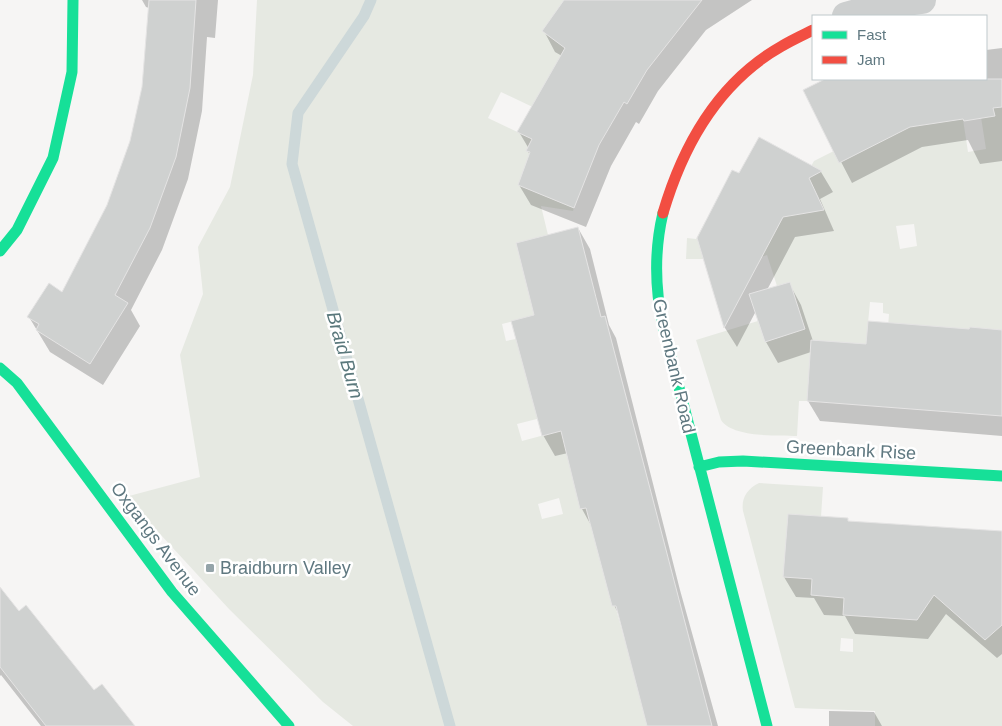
<svg xmlns="http://www.w3.org/2000/svg" width="1002" height="726" viewBox="0 0 1002 726" font-family="Helvetica,sans-serif">
  <style>
    .green { fill: #e6e9e2; fill-rule: evenodd }
    .shadow { fill: #0003 }
    .lines { fill: none; stroke-linecap: round; stroke-linejoin: round }
    .stream { stroke: #cdd8d9; stroke-width: 11 }
    .building { fill: #cfd1d0; stroke: #e5e4e4 }
    .street { stroke: #cdcfcf; stroke-width: 28 }
    .fast { stroke: #16e098; stroke-width: 11 }
    .jam { stroke: #f24e42; stroke-width: 11 }
    .poi-dot { fill: #94a4a9; stroke: #fff; stroke-width: 2 }
    .labels { text-anchor: middle; dominant-baseline: central; stroke-width: 5; stroke-linejoin: round; paint-order: stroke }
    .street-label { font-size: 18px; fill: #5f7880; stroke: #fff }
    .poi-label { font-size: 18px; fill: #5f7880; stroke: #fff; text-anchor: start }
    .water-label { font-size: 19px; font-style: italic; fill: #5a787c; stroke: #fff }
  </style>
  <rect width="100%" height="100%" fill="#f6f5f4"/>
  <path class="green" d="M 257,0 L 569,0 L 542,31 L 572,54 L 562,83 L 549,76 L 537,97 L 604,137 L 602,140 L 501,92 L 488,118 L 532,139 L 527,151 L 530,152 L 518,185 L 574,208 L 573,211 L 541,206 L 548,235 L 516,243 L 530,298 L 592,282 L 597,299 L 502,324 L 506,341 L 516,339 L 624,397 L 517,424 L 522,441 L 567,429 L 624,638 L 685,622 L 679,726 L 353,726 L 323,702 L 229,609 L 138,510 L 140,509 L 129,496 L 200,477 L 180,355 L 203,294 L 198,247 L 230,187 L 253,75 ZM 559,498 L 563,514 L 542,519 L 538,504 Z
    M 900,79 L 906,79 L 912,126 L 962,113 L 968,152 L 986,149 L 975,79 L 982,79 L 988,117 L 995,116 L 993,108 L 1002,107 L 1002,330 L 970,328 L 963,413 L 892,323 L 885,407 L 882,407 L 889,314 L 883,313 L 883,303 L 870,302 L 866,344 L 811,340 L 807,401 L 799,401 L 797,436 C 777,435 733,438 721,420 L 696,340 L 758,321 L 765,342 L 787,335 L 796,302 L 790,282 L 777,286 L 767,255 L 737,265 L 732,250 L 703,259 L 686,259 L 687,238 L 696,239 L 705,222 L 747,232 L 754,219 L 776,230 L 790,205 L 805,213 L 815,212 L 820,202 L 800,185 L 814,161 L 905,115 ZM 914,224 L 917,246 L 900,249 L 896,226 Z
    M 759,483 L 823,487 L 821,517 L 788,514 L 783,577 L 812,579 L 811,595 L 844,598 L 881,617 L 917,620 L 927,605 L 933,526 L 939,527 L 1002,625 L 1002,726 L 875,726 L 875,711 L 795,708 L 743,511 C 741,498 747,489 759,483 ZM 841,638 L 853,639 L 853,652 L 840,651 Z"/>
  <path class="shadow" d="M 142,0 L 218,0 L 215,38 L 207,37 L 202,111 L 188,179 L 162,250 L 131,310 L 140,326 L 103,385 L 50,352 L 29,317 L 63,293 L 108,206 L 131,142 L 144,78 L 149,8 L 146,7 Z
    M 565,0 L 752,0 L 706,30 L 658,91 L 639,124 L 636,122 L 611,166 L 586,227 L 531,205 L 519,185 L 530,156 L 528,151 L 529,149 L 519,132 L 562,56 L 555,52 L 544,31 Z
    M 1002,48 L 1002,161 L 980,164 L 968,140 L 922,147 L 852,183 L 807,96 L 841,79 L 986,79 L 986,50 Z
    M 759,139 L 821,172 L 833,192 L 820,199 L 834,231 L 795,237 L 767,290 L 789,283 L 801,305 L 813,341 L 868,345 L 971,331 L 1002,331 L 1002,436 L 820,421 L 808,401 L 811,352 L 778,363 L 766,342 L 756,311 L 737,347 L 725,328 L 698,238 L 740,175 Z
    M 578,228 L 590,249 L 609,325 L 616,338 L 680,590 L 718,726 L 651,726 L 619,615 L 614,605 L 593,529 L 582,509 L 568,453 L 555,456 L 543,435 L 536,316 Z
    M 848,522 L 1002,533 L 1002,654 L 997,658 L 946,614 L 928,639 L 855,634 L 845,616 L 824,615 L 814,598 L 796,597 L 784,577 Z
    M 0,589 L 19,613 L 94,692 L 134,726 L 41,726 L 1,675 L 0,676 Z
    M 829,711 L 874,712 L 882,726 L 829,726 Z"/>
  <g class="lines">
    <path class="stream" d="M 371,0 L 364,16 L 298,113 L 292,164 L 450,726"/>
  </g>
  <path class="building" d="M 149,0 L 196,0 L 190,88 L 176,157 L 150,228 L 115,295 L 128,303 L 90,364 L 36,330 L 39,324 L 27,317 L 49,283 L 62,292 L 107,205 L 130,141 L 142,87 Z
    M 564,0 L 702,0 L 647,70 L 627,104 L 624,102 L 599,145 L 574,208 L 518,185 L 530,152 L 526,151 L 532,139 L 517,132 L 565,48 L 542,31 Z
    M 825,79 L 1002,79 L 1002,107 L 993,108 L 995,116 L 964,121 L 963,119 L 910,127 L 839,163 L 803,90 Z
    M 759,137 L 822,171 L 809,178 L 824,210 L 783,217 L 724,328 L 697,238 L 732,170 L 739,173 Z
    M 578,227 L 601,317 L 605,316 L 712,726 L 647,726 L 616,606 L 612,606 L 586,508 L 580,509 L 561,431 L 542,436 L 511,321 L 534,315 L 516,243 Z
    M 790,282 L 805,329 L 765,342 L 749,294 Z
    M 868,321 L 969,329 L 970,327 L 1002,330 L 1002,416 L 807,401 L 811,340 L 866,344 Z
    M 788,514 L 848,518 L 848,521 L 1002,531 L 1002,625 L 985,640 L 934,595 L 917,620 L 843,615 L 844,598 L 811,595 L 812,579 L 783,577 Z
    M 0,587 L 19,611 L 26,605 L 94,690 L 102,684 L 135,726 L 46,726 L 0,667 Z"/>
  <g class="lines">
    <path class="street" d="M 846,16 L 885,5 L 922,0"/>
    <path class="fast" d="M 663,213 C 654,251 655,289 663,326 L 767,726
      M 0,251 L 17,230 L 53,158 L 72,72 L 73,0
      M 0,368 L 17,383 L 172,592 L 289,726
      M 699,467 L 719,462 L 743,461 L 1002,476"/>
    <path class="jam" d="M 663,213 C 683,145 718,82 782,46 C 792,40 803,35 813,30"/>
  </g>
  <rect class="poi-dot" x="205" y="563" width="10" height="10" rx="2.5"/>
  <g class="labels">
    <g class="street-label">
      <text transform="translate(674 366) rotate(77)">Greenbank Road</text>
      <text transform="translate(851 450) rotate(3)">Greenbank Rise</text>
      <text transform="translate(156 539) rotate(53)">Oxgangs Avenue</text>
    </g>
    <g class="poi-label">
      <text x="220" y="568">Braidburn Valley</text>
    </g>
    <g class="water-label">
      <text transform="translate(345 355) rotate(74)">Braid Burn</text>
    </g>
  </g>
  <rect x="812" y="15" width="175" height="65" fill="#ffffff" stroke="#bfc9cc"/>
  <rect x="822" y="31" width="25" height="8" fill="#16e098" stroke="#bfc9cc"/>
  <text x="857" y="40" font-size="15" fill="#5f7880">Fast</text>
  <rect x="822" y="56" width="25" height="8" fill="#f24e42" stroke="#bfc9cc"/>
  <text x="857" y="65" font-size="15" fill="#5f7880">Jam</text>
</svg>
